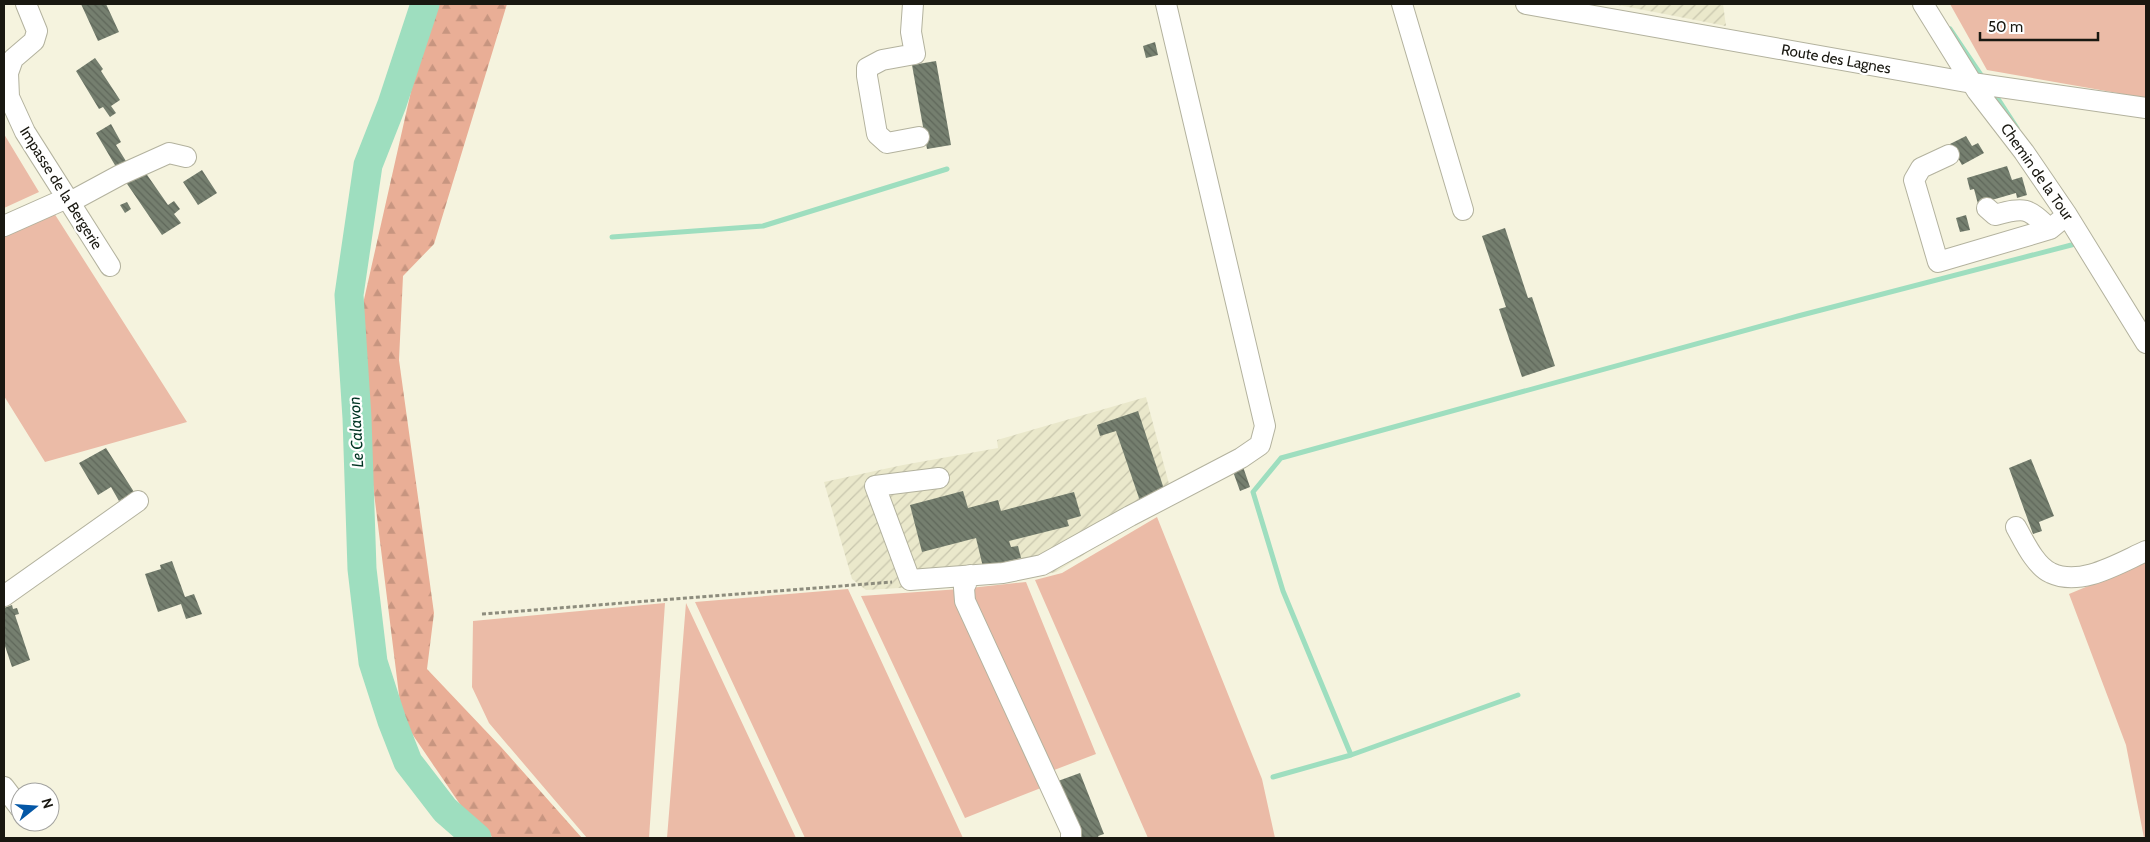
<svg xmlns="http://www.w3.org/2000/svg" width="2150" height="842" viewBox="0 0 2150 842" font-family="Cabin,sans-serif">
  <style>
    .industrial { fill: url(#industrial-furrows) }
    .grass { fill: #ebbba7 }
    .forest { fill: url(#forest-firs) }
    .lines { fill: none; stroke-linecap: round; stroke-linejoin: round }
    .stream { stroke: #9edebf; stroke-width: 5 }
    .river { stroke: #9edebf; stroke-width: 29 }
    .building { fill: url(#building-back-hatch) }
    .minor-casing { stroke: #b3b29e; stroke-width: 22 }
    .path { stroke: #8d8c7d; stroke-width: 3; stroke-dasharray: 4 2.5; stroke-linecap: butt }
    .minor { stroke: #fff; stroke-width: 20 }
    .labels { text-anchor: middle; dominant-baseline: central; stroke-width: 4.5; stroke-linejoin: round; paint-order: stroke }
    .street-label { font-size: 15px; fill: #191811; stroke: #fff }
    .water-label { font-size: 16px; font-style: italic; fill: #003422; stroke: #fff }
  </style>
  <defs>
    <pattern id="industrial-furrows" width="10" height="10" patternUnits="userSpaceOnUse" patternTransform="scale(1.25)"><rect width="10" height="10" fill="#eae8cb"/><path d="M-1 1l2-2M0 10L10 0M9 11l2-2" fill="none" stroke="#c8c6ad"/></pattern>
    <pattern id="forest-firs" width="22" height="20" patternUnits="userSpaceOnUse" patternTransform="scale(1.25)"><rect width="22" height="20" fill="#e9ae96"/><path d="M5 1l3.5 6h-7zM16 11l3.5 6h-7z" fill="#c79580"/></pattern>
    <pattern id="building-back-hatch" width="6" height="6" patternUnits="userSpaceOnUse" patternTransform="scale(1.25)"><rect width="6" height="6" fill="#757f6f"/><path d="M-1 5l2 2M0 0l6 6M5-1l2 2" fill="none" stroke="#5f675a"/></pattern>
  </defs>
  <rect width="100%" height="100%" fill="#f5f3de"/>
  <path class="industrial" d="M 1613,4 L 1723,4 L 1726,26 Z
    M 1146,397 L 1173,499 L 1056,572 L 1015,581 L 866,590 L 852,579 L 824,482 L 903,465 L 998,448 L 997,440 Z"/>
  <path class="grass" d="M 1950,4 L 2146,4 L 2146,98 L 1987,70 Z
    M 4,134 L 39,192 L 4,208 Z
    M 54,213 L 187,422 L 45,462 L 4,396 L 4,235 Z
    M 1157,517 L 1262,779 L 1275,838 L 1148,838 L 1035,580 L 1062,573 Z
    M 2146,562 L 2146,838 L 2144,838 L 2126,745 L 2069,594 Z
    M 1026,582 L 1096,754 L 1049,772 L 970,588 Z
    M 848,589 L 963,838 L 805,838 L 695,602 Z
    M 960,589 L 1046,786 L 965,818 L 861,596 Z
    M 665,603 L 649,838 L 587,838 L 489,723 L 472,687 L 473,621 Z
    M 686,603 L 796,838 L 667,838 Z"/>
  <path class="forest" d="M 437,4 L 507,4 L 434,244 L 403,276 L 399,360 L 434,613 L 427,669 L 501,747 L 582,838 L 493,838 L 466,813 L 402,719 L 373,485 L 363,304 L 414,78 Z"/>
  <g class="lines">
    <path class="stream" d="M 1950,29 L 1983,78
      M 1993,91 L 2017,128
      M 612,237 L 763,226 L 947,169
      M 1351,755 L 1518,695
      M 1273,777 L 1351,755 L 1283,591 L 1253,492 L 1281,458 L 1798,316 L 2079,243"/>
    <path class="river" d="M 425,4 L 392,104 L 368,165 L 349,295 L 357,418 L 362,569 L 373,662 L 392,721 L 408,762 L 445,810 L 477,838"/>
  </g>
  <path class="building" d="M 81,4 L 106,4 L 119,32 L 98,41 Z
    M 1155,42 L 1158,55 L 1146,58 L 1143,46 Z
    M 95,58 L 103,69 L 101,71 L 120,100 L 111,106 L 116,113 L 110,117 L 103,107 L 99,109 L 76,71 Z
    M 936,61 L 951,145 L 927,149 L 912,65 Z
    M 111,124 L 121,142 L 116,145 L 129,166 L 119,172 L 96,133 Z
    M 1966,136 L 1972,146 L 1978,143 L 1984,153 L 1962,165 L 1950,144 Z
    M 2007,166 L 2012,180 L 2022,177 L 2027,195 L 2017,198 L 2016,193 L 1978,204 L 1974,189 L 1970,190 L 1967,178 Z
    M 143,169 L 168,205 L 174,201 L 180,209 L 174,214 L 181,223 L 162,235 L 123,178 Z
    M 202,170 L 217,193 L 198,205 L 183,182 Z
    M 127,202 L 131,209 L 125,213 L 120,205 Z
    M 1966,215 L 1970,230 L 1960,232 L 1956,218 Z
    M 1505,228 L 1528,298 L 1532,297 L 1555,366 L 1522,377 L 1499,309 L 1506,307 L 1482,236 Z
    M 1138,411 L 1165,492 L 1140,501 L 1116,431 L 1100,436 L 1097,425 Z
    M 106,448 L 134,492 L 119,501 L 111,487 L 98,495 L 79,463 Z
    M 2031,459 L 2054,516 L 2039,522 L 2042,531 L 2033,534 L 2009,468 Z
    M 1241,461 L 1250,487 L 1240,491 L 1231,466 Z
    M 963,491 L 968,508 L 998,500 L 1001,511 L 1074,492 L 1081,516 L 1067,520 L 1069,526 L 1009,541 L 1011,547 L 1018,546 L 1021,558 L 983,567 L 976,538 L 922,552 L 910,505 Z
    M 172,561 L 185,597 L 194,594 L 202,614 L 186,619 L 181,604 L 158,612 L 145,574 L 161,569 L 160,565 Z
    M 12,605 L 13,609 L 17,608 L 19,614 L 15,615 L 30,660 L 12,667 L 4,643 L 4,608 Z
    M 1080,773 L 1104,834 L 1098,836 L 1099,838 L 1080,838 L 1058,781 Z"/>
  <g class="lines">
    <defs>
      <path id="minor" d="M 26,4 L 37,31 L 34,41 L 13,59 L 8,73 L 9,97 L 25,132 L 110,266
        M 913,4 L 911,32 L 915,54 L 882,60 L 867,68 L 867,76 L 877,134 L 887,143 L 919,137
        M 1402,4 L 1463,210
        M 1526,4 L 1972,83 L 2146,108
        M 1923,4 L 1977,91 L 2024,152 L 2067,215 L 2146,343
        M 1949,155 L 1921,168 L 1914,180 L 1938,262 L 2050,229 L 2067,215
        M 70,202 L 120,175 L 169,153 L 186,157
        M 1987,208 L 1995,215 C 2025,207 2027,207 2050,229
        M 4,226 L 67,198
        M 939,478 L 875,486 L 910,580 L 1003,573 L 1042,565 L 1130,516 L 1241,458 L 1260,445 L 1265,426 L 1166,4
        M 2016,527 C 2024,541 2035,566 2051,573 C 2081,587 2119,563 2146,551
        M 970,575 L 964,588 L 965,601 L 1071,831 L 1071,838
        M 4,596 L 138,501
        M 4,787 L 20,808"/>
    </defs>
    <use href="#minor" class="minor-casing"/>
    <path class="path" d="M 482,614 L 892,582"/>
    <use href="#minor" class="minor"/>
  </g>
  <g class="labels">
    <g class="street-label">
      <text transform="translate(1836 59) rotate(10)">Route des Lagnes</text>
      <text transform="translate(2037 172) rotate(55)">Chemin de la Tour</text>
      <text transform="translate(61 188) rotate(58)">Impasse de la Bergerie</text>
    </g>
    <g class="water-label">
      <text transform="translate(356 432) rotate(-93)">Le Calavon</text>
    </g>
  </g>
  <rect width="2150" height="842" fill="none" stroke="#191811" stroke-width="10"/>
  <g transform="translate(35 807) rotate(73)"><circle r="24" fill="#ffffff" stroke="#a3a3a0"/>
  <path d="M0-4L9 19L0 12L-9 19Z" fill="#0457a6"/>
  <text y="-8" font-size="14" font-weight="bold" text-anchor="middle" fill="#191811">N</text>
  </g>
  <path d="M1980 32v8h118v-8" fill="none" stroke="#191811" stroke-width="2.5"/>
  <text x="1988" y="32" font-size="15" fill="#191811" stroke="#ffffff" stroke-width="4" paint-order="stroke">50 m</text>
</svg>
